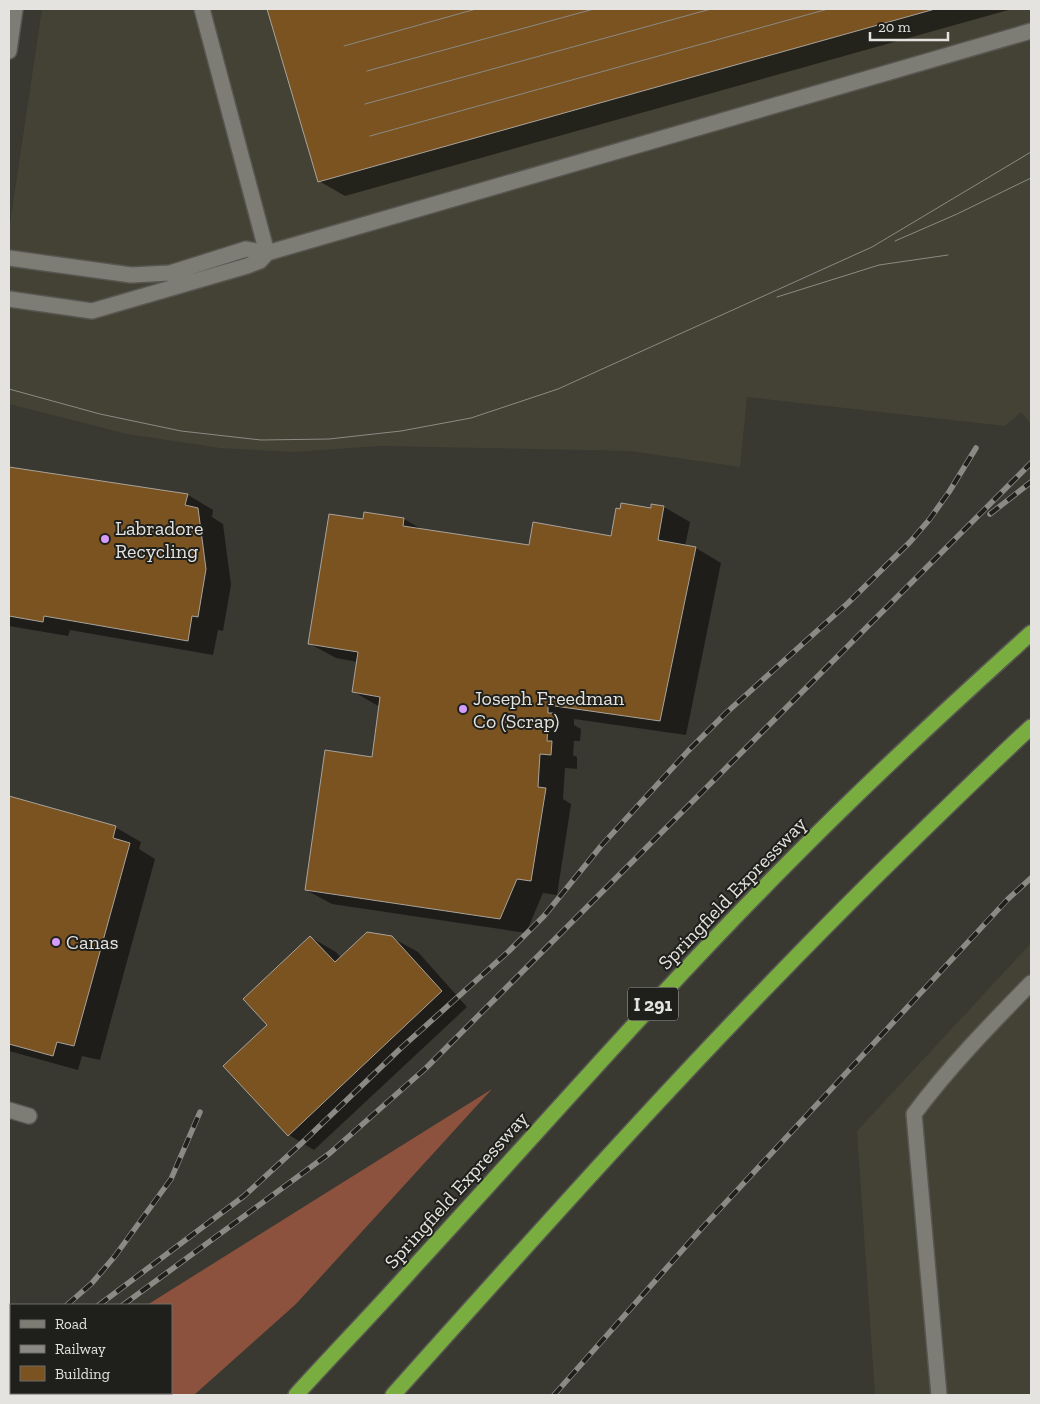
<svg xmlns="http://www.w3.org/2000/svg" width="1040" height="1404" viewBox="0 0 1040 1404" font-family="'Zilla Slab',serif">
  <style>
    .built { fill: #434235 }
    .forest { fill: #8c523d }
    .shadow { fill: #0007 }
    .building { fill: #7a5320; stroke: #a8a39c }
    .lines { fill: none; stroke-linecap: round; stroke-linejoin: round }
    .minor-casing { stroke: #575650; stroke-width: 18 }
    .highway-casing { stroke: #575650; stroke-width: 18 }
    .minor { stroke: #7d7c75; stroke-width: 15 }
    .highway { stroke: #7aad40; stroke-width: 15 }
    .tram { stroke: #8b8a84; stroke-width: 1 }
    .rail-casing { stroke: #8b8a84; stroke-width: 5.5 }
    .rail { stroke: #1f1f1c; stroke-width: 4; stroke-dasharray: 11; stroke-linecap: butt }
    .poi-dot { fill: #d49cfb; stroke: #1f1f1c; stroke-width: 2 }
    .labels { text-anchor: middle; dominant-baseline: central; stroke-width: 4; stroke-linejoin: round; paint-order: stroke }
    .shield { fill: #1f1f1c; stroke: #a9a8a4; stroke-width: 1 }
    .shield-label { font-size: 19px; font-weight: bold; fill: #e4e3df }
    .poi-label { font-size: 20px; fill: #e4e3df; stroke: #1f1f1c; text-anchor: start }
    .street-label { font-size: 20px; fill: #e4e3df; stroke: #1f1f1c }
  </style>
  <rect width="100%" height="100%" fill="#393831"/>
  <path class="built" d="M 42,9 L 1031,9 L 1031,424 L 1021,412 L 1005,426 L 747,397 L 740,467 L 630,451 L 380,446 L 294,452 L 220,448 L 127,434 L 9,404 L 9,230 Z
    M 1031,943 L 1031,1395 L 875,1395 L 857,1131 Z"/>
  <path class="forest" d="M 492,1089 L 296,1304 L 194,1395 L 73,1395 L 75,1393 L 171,1393 L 171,1305 L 147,1305 Z"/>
  <path class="shadow" d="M 269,9 L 1012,9 L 345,196 L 319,181 Z
    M 9,469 L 188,495 L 213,510 L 212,517 L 223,524 L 231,585 L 223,631 L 218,630 L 213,655 L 70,630 L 68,636 L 9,626 Z
    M 664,507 L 690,522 L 685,546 L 696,548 L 721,563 L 686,735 L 574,719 L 574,725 L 581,729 L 580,741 L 574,741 L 573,755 L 577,757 L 577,769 L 565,768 L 563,799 L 571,804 L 557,895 L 543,893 L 526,933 L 332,904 L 306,890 L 373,758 L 380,707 L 354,692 L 358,662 L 336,658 L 310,644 L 364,521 L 404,519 L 423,530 L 530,547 L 612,538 L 652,510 Z
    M 9,797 L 115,827 L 141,842 L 139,849 L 155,859 L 100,1060 L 82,1056 L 78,1070 L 9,1051 Z
    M 310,937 L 336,952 L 341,958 L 391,937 L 418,952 L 467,1007 L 314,1150 L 289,1135 L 269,1025 Z"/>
  <path class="building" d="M 267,9 L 935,9 L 318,182 Z
    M 9,467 L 188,494 L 185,505 L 198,508 L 206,569 L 198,617 L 192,616 L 188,641 L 44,616 L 43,622 L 9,616 Z
    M 621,503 L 651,508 L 651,504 L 664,506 L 658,540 L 696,547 L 660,721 L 548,705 L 548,713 L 556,713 L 555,727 L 548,727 L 547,741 L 552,741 L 551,755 L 540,754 L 538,787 L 546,788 L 531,881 L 517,879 L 500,919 L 305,890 L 325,750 L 372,757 L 380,697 L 352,692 L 358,652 L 308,644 L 329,514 L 363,519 L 364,512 L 404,518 L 403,526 L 529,545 L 533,522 L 611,536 L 616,508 L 620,509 Z
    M 9,796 L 116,826 L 113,838 L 130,843 L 74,1046 L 57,1042 L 53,1056 L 9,1044 Z
    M 367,932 L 392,936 L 442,991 L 288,1136 L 223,1066 L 267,1025 L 243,999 L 310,936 L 335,962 Z"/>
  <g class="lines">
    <defs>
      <path id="minor" d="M 202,9 L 267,253
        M 9,51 L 15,9
        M 9,258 L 131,275 L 170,273 L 246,249 L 267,253 L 1031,31
        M 9,299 L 92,311 L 247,266 L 260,261 L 267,253
        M 9,1110 L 29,1116
        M 939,1395 L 914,1114 C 949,1067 990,1025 1031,983"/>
      <path id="highway" d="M 296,1395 C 335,1352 376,1310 415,1266 C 541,1129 663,988 795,856 C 871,779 950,706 1031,633
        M 393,1395 C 560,1208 727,1021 907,846 C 948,806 989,766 1031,727"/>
    </defs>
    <use href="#minor" class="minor-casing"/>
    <use href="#highway" class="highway-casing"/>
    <use href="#minor" class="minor"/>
    <use href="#highway" class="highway"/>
    <path class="tram" d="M 344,46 L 476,9
      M 367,71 L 594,9
      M 365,104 L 711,9
      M 370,136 L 828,9
      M 895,241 L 957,214 L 1031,178
      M 777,297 L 879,265 L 948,255
      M 9,389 L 100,414 L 181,431 L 261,440 L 329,439 L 401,431 L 471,418 L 558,389 L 872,247 L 1031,152"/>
    <defs>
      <path id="rail" d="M 990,514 L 1031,482
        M 67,1305 L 92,1283 L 115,1256 L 171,1179 L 200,1112
        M 99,1305 L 244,1196 L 305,1140 L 401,1048 L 509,951 L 544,916 L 601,846 L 688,751 L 726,713 L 848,603 L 910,542 L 929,520 L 949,492 L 976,448
        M 123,1305 L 330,1153 L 426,1068 L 1031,463
        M 9,1353 L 11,1351
        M 9,1378 L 11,1376
        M 554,1395 L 702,1228 L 1008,899 L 1031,878"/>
    </defs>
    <use href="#rail" class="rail-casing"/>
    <use href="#rail" class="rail"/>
  </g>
  <g class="poi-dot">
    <circle cx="105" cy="539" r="5"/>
    <circle cx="463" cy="709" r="5"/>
    <circle cx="56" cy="942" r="5"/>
  </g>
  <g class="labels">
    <rect class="shield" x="628" y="987.5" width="50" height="33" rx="4"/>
    <g class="shield-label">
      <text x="653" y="1004">I 291</text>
    </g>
    <g class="poi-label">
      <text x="115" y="528">Labradore<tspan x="115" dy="23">Recycling</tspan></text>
      <text x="473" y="698">Joseph Freedman<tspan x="473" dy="23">Co (Scrap)</tspan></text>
      <text x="66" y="942">Canas</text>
    </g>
    <g class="street-label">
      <text transform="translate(732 893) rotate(-46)">Springfield Expressway</text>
      <text transform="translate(456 1190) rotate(-48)">Springfield Expressway</text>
    </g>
  </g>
  <rect width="1040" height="1404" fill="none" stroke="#e4e3df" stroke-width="20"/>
  <rect x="10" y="1304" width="162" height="90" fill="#1f1f1c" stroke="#6e6d6a"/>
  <rect x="20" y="1320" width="25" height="8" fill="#7d7c75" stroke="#6e6d6a"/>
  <text x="55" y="1329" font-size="15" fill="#e4e3df">Road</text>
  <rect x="20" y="1345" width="25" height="8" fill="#8b8a84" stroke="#6e6d6a"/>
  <text x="55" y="1354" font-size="15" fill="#e4e3df">Railway</text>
  <rect x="20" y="1366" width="25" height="15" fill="#7a5320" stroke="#6e6d6a"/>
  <text x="55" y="1379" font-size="15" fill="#e4e3df">Building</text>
  <path d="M870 32v8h78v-8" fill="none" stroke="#e4e3df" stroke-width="2.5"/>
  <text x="878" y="32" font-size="15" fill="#e4e3df" stroke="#1f1f1c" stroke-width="4" paint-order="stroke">20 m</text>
</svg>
